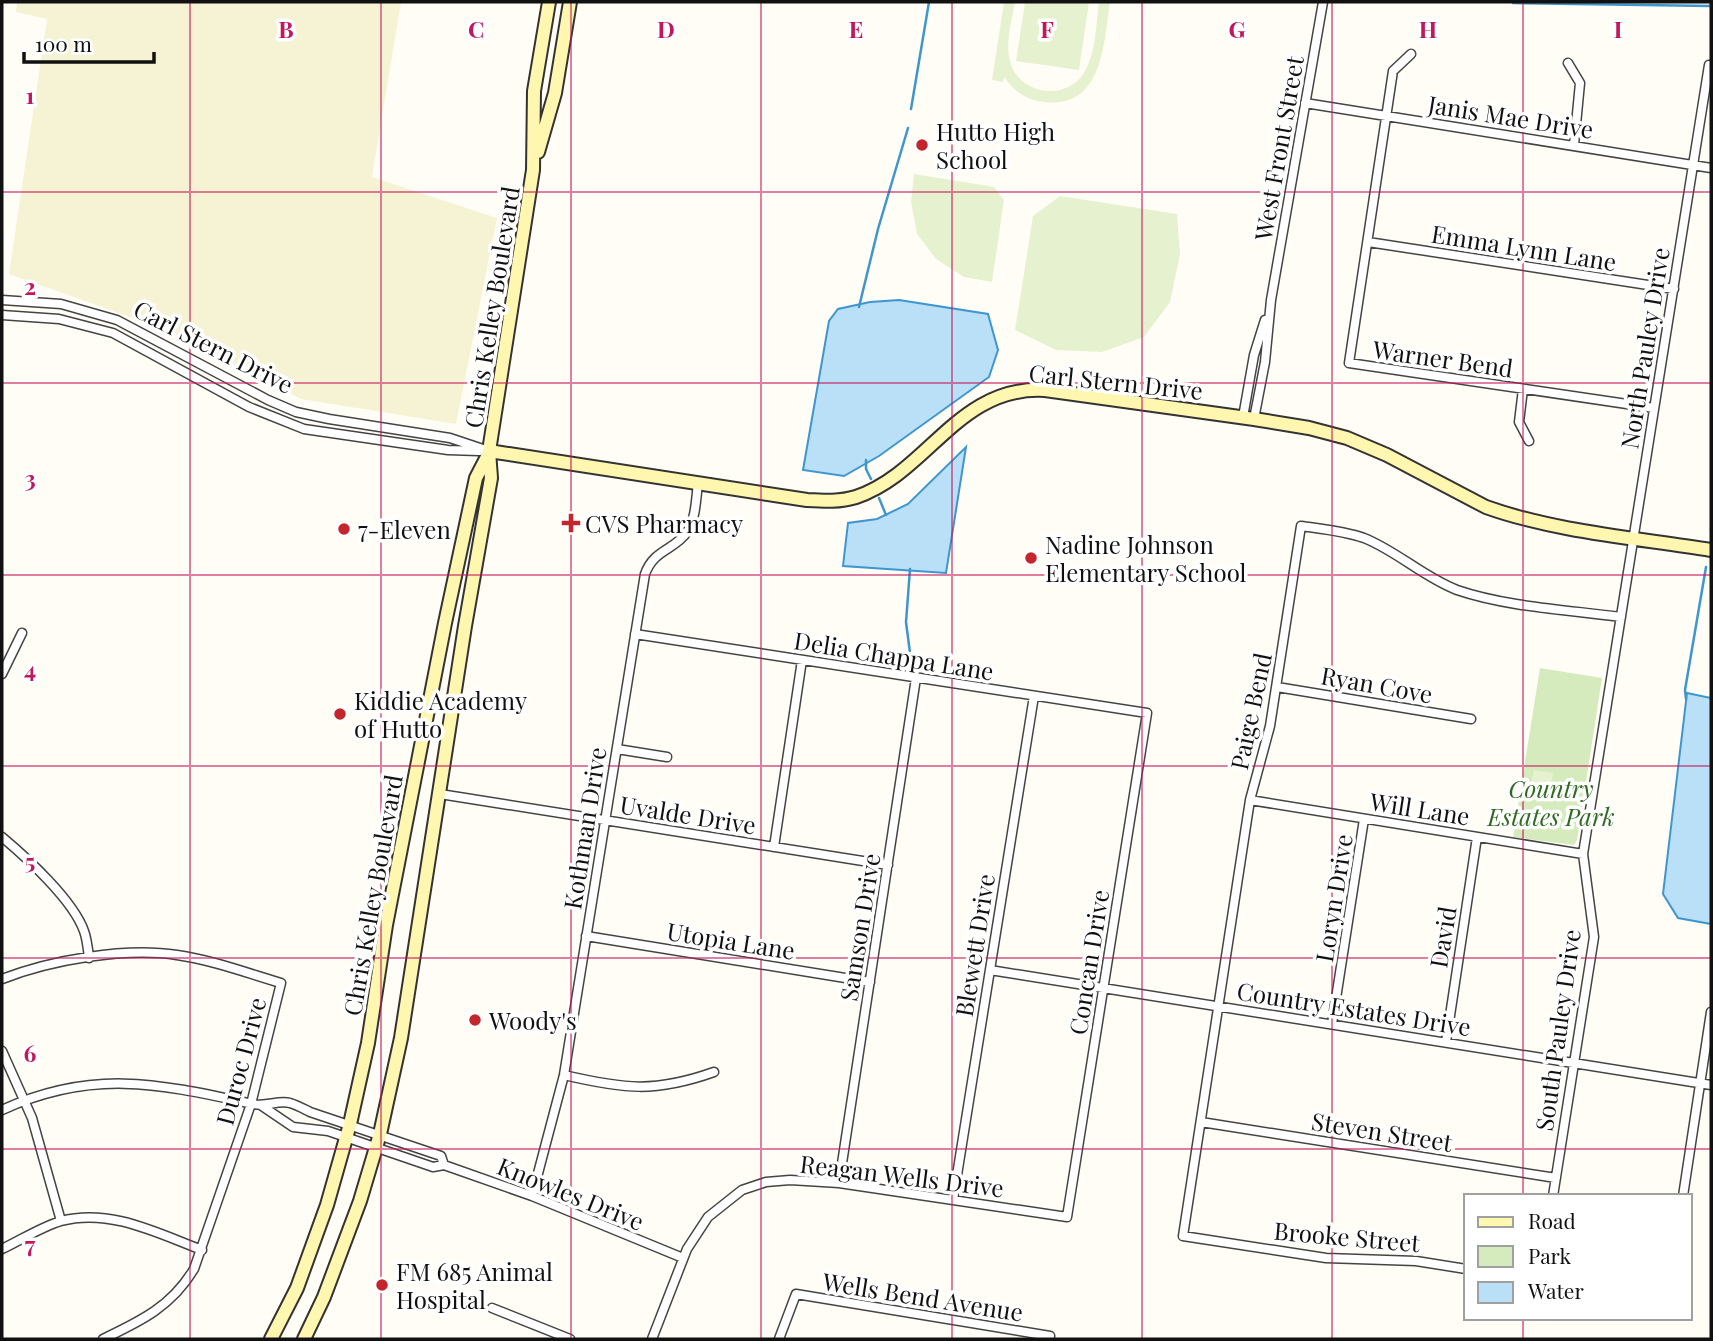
<svg xmlns="http://www.w3.org/2000/svg" width="1713" height="1341" viewBox="0 0 1713 1341" font-family="'Playfair Display',serif">
  <style>
    .farmland { fill: #f6f3d4 }
    .green { fill: #d5ebbd }
    .pitch { fill: #e6f2cf }
    .water { fill: #b9e0f7; stroke: #3f96cf; stroke-width: 2 }
    .lines { fill: none; stroke-linecap: round; stroke-linejoin: round }
    .stream { stroke: #3f96cf; stroke-width: 2.5 }
    .street-casing { stroke: #444; stroke-width: 11 }
    .secondary-casing { stroke: #333; stroke-width: 16 }
    .street { stroke: #fff; stroke-width: 8 }
    .secondary { stroke: #fff6b0; stroke-width: 12 }
    .grid { fill: none; stroke: #c2185b; stroke-width: 2; stroke-opacity: 0.55 }
    .poi-dot { fill: #c4262e; stroke: #fff; stroke-width: 2.5 }
    .labels { text-anchor: middle; dominant-baseline: central; stroke-width: 7; stroke-linejoin: round; paint-order: stroke }
    .street-label { font-size: 24px; fill: #111; stroke: #fff }
    .poi-label { font-size: 24px; fill: #111; stroke: #fff; text-anchor: start }
    .park-label { font-size: 24px; font-style: italic; fill: #2f6b1f; stroke: #fff }
    .grid-label { font-size: 23px; text-anchor: middle; font-weight: bold; fill: #c2185b; stroke: #fff; stroke-width: 7; stroke-linejoin: round; paint-order: stroke }
  </style>
  <rect width="100%" height="100%" fill="#fffdf5"/>
  <path class="farmland" d="M 17,2 L 401,2 L 372,177 L 497,218 L 456,424 L 301,399 L 164,329 L 9,274 L 47,19 L 16,12 Z"/>
  <path class="green" d="M 1540,668 L 1602,678 L 1577,840 L 1574,845 L 1513,837 Z"/>
  <path class="pitch" d="M 1004,2 L 1015,2 C 1012,20 1005,43 1010,61 C 1019,96 1068,102 1085,71 C 1096,52 1096,23 1099,2 L 1110,2 C 1104,42 1103,109 1045,102 C 1027,101 1014,91 1004,77 L 1003,82 L 992,80 Z
    M 1025,2 L 1089,2 L 1079,70 L 1016,61 Z
    M 914,174 L 994,187 L 1004,200 L 992,282 L 964,277 L 936,259 L 917,234 L 911,202 Z
    M 1060,196 L 1177,214 L 1180,254 L 1170,302 L 1144,337 L 1102,352 L 1056,350 L 1015,330 L 1033,216 Z
    M 1534,770 L 1553,773 L 1549,794 L 1530,791 Z"/>
  <path class="water" d="M 899,300 L 988,314 L 998,350 L 989,377 L 879,456 L 844,476 L 803,470 L 829,321 L 838,309 L 870,302 Z
    M 966,447 L 946,573 L 843,566 L 848,523 L 877,519 L 908,504 Z
    M 1687,693 L 1711,698 L 1711,924 L 1678,918 L 1663,894 Z"/>
  <g class="lines">
    <path class="stream" d="M 1513,3 L 1711,6
      M 911,109 L 929,2
      M 859,307 L 878,229 L 908,128
      M 866,460 L 866,469 L 871,479
      M 879,498 L 886,515
      M 1711,530 L 1711,528
      M 910,653 L 906,622 L 910,569
      M 1686,699 L 1685,690 L 1706,567"/>
    <defs>
      <path id="street" d="M 1411,54 L 1393,71 L 1349,363 L 1654,408
        M 1568,63 L 1580,83 L 1574,145
        M 1305,103 L 1711,168
        M 1368,242 L 1674,289
        M 2,300 L 61,304 L 117,320 L 268,400 L 296,412 L 329,419 L 450,438 L 489,451
        M 2,315 L 59,319 L 113,333 L 249,407 L 304,429 L 448,450 L 479,451
        M 1523,389 L 1519,422 L 1529,441
        M 1243,417 L 1254,355 L 1265,320
        M 1254,419 L 1265,362 L 1271,300 L 1323,2
        M 635,634 L 1147,713 L 1067,1217 L 839,1183 L 790,1180 L 766,1182 L 742,1190 L 708,1217 L 687,1249 L 652,1339
        M 2,674 L 22,633
        M 1277,687 L 1471,719
        M 617,749 L 667,757
        M 440,794 L 888,865
        M 1250,800 L 1583,854
        M 2,837 C 27,858 73,900 84,931 C 87,939 88,949 89,958
        M 774,847 L 802,660
        M 586,936 L 870,982
        M 990,970 L 1711,1085
        M 2,979 C 51,960 125,947 177,955 C 212,960 247,973 281,983 L 251,1104 L 194,1269 C 172,1306 141,1321 103,1339
        M 1332,1024 L 1364,819
        M 1446,1042 L 1477,837
        M 2,1051 L 32,1118 L 61,1221
        M 564,1075 C 624,1089 655,1093 714,1072
        M 262,1106 L 293,1127 L 328,1131 L 433,1167 L 444,1165 L 532,1196 L 683,1258
        M 2,1110 C 94,1068 160,1084 253,1104 C 266,1107 278,1100 290,1103 C 297,1105 304,1109 310,1112 L 441,1156 L 444,1165
        M 1201,1122 L 1556,1178
        M 839,1183 L 916,678
        M 532,1196 L 564,1075 L 645,574 C 654,549 675,550 687,532 C 696,519 696,498 698,483
        M 1553,1196 L 1594,937 L 1583,854 L 1709,65
        M 1683,1196 L 1711,1012
        M 953,1200 L 1034,696
        M 2,1249 C 21,1240 41,1227 61,1221 C 110,1208 157,1233 202,1250
        M 1466,1269 L 1416,1261 L 1326,1258 L 1183,1236 L 1250,800 L 1270,726 L 1301,526 C 1322,529 1344,531 1364,538 C 1397,551 1423,577 1457,590 C 1507,607 1568,610 1621,617
        M 492,1308 L 570,1339
        M 779,1339 L 796,1294 L 1050,1336 L 1049,1339"/>
      <path id="secondary" d="M 538,152 L 555,93 L 570,2
        M 489,451 L 807,500 C 824,501 840,502 856,497 C 928,473 958,385 1045,390 L 1254,419 L 1309,428 L 1347,438 L 1387,455 L 1486,507 C 1556,532 1637,538 1711,550
        M 271,1339 L 297,1288 L 327,1205 L 350,1124 L 368,1043 L 386,925 L 445,623 L 476,478 L 489,453
        M 304,1339 L 324,1297 L 360,1201 L 380,1134 L 401,1038 L 465,626 L 491,478 L 489,451 L 533,170 L 534,91 L 549,2"/>
    </defs>
    <use href="#street" class="street-casing"/>
    <use href="#secondary" class="secondary-casing"/>
    <use href="#street" class="street"/>
    <use href="#secondary" class="secondary"/>
  </g>
  <path class="grid" d="M 190,2 L 190,1339M 381,2 L 381,1339M 571,2 L 571,1339M 761,2 L 761,1339M 952,2 L 952,1339M 1142,2 L 1142,1339M 1332,2 L 1332,1339M 1523,2 L 1523,1196M 2,192 L 1711,192M 2,383 L 1711,383M 2,575 L 1711,575M 2,766 L 1711,766M 2,958 L 1711,958M 2,1149 L 1711,1149M 1523,1318 L 1523,1339"/>
  <g class="poi-dot">
    <circle cx="922" cy="145" r="7"/>
    <path d="M567.5 512.5h7v7h7v7h-7v7h-7v-7h-7v-7h7z"/>
    <circle cx="344" cy="529" r="7"/>
    <circle cx="1031" cy="558" r="7"/>
    <circle cx="340" cy="714" r="7"/>
    <circle cx="475" cy="1020" r="7"/>
    <circle cx="382" cy="1285" r="7"/>
  </g>
  <g class="labels">
    <g class="street-label">
      <text transform="translate(1511 116) rotate(9)">Janis Mae Drive</text>
      <text transform="translate(1278 148) rotate(-80)">West Front Street</text>
      <text transform="translate(1524 247) rotate(9)">Emma Lynn Lane</text>
      <text transform="translate(491 307) rotate(-81)">Chris Kelley Boulevard</text>
      <text transform="translate(214 346) rotate(27)">Carl Stern Drive</text>
      <text transform="translate(1644 348) rotate(-81)">North Pauley Drive</text>
      <text transform="translate(1443 358) rotate(8)">Warner Bend</text>
      <text transform="translate(1116 381) rotate(6)">Carl Stern Drive</text>
      <text transform="translate(894 655) rotate(9)">Delia Chappa Lane</text>
      <text transform="translate(1377 684) rotate(10)">Ryan Cove</text>
      <text transform="translate(1250 711) rotate(-78)">Paige Bend</text>
      <text transform="translate(1420 808) rotate(9)">Will Lane</text>
      <text transform="translate(688 814) rotate(9)">Uvalde Drive</text>
      <text transform="translate(584 828) rotate(-81)">Kothman Drive</text>
      <text transform="translate(372 895) rotate(-80)">Chris Kelley Boulevard</text>
      <text transform="translate(1333 898) rotate(-81)">Loryn Drive</text>
      <text transform="translate(859 927) rotate(-81)">Samson Drive</text>
      <text transform="translate(1442 937) rotate(-81)">David</text>
      <text transform="translate(731 940) rotate(9)">Utopia Lane</text>
      <text transform="translate(974 945) rotate(-81)">Blewett Drive</text>
      <text transform="translate(1088 962) rotate(-81)">Concan Drive</text>
      <text transform="translate(1354 1008) rotate(9)">Country Estates Drive</text>
      <text transform="translate(1557 1030) rotate(-82)">South Pauley Drive</text>
      <text transform="translate(240 1061) rotate(-75)">Duroc Drive</text>
      <text transform="translate(1382 1131) rotate(9)">Steven Street</text>
      <text transform="translate(902 1175) rotate(7)">Reagan Wells Drive</text>
      <text transform="translate(571 1193) rotate(22)">Knowles Drive</text>
      <text transform="translate(1347 1236) rotate(5)">Brooke Street</text>
      <text transform="translate(923 1296) rotate(9)">Wells Bend Avenue</text>
    </g>
    <g class="poi-label">
      <text x="936" y="131">Hutto High<tspan x="936" dy="28">School</tspan></text>
      <text x="585" y="523">CVS Pharmacy</text>
      <text x="358" y="529">7-Eleven</text>
      <text x="1045" y="544">Nadine Johnson<tspan x="1045" dy="28">Elementary School</tspan></text>
      <text x="354" y="700">Kiddie Academy<tspan x="354" dy="28">of Hutto</tspan></text>
      <text x="489" y="1020">Woody's</text>
      <text x="396" y="1271">FM 685 Animal<tspan x="396" dy="28">Hospital</tspan></text>
    </g>
    <g class="park-label">
      <text x="1551" y="788">Country<tspan x="1551" dy="28">Estates Park</tspan></text>
    </g>
  </g>
  <g class="grid-label">
    <text x="286" y="38">B</text>
    <text x="476" y="38">C</text>
    <text x="666" y="38">D</text>
    <text x="856" y="38">E</text>
    <text x="1047" y="38">F</text>
    <text x="1237" y="38">G</text>
    <text x="1428" y="38">H</text>
    <text x="1618" y="38">I</text>
    <text x="30" y="104">1</text>
    <text x="30" y="295">2</text>
    <text x="30" y="487">3</text>
    <text x="30" y="678">4</text>
    <text x="30" y="870">5</text>
    <text x="30" y="1062">6</text>
    <text x="30" y="1253">7</text>
  </g>
  <rect width="1713" height="1341" fill="none" stroke="#111111" stroke-width="7"/>
  <rect x="1464" y="1194" width="228" height="126" fill="#ffffff" stroke="#a0a0a0" stroke-width="2"/>
  <rect x="1478" y="1217" width="35" height="10" fill="#fff6b0" stroke="#a0a0a0" stroke-width="2"/>
  <text x="1528" y="1229" font-size="21" fill="#111111">Road</text>
  <rect x="1478" y="1246" width="35" height="21" fill="#d5ebbd" stroke="#a0a0a0" stroke-width="2"/>
  <text x="1528" y="1264" font-size="21" fill="#111111">Park</text>
  <rect x="1478" y="1282" width="35" height="21" fill="#b9e0f7" stroke="#a0a0a0" stroke-width="2"/>
  <text x="1528" y="1299" font-size="21" fill="#111111">Water</text>
  <path d="M24 52v10h130v-10" fill="none" stroke="#111111" stroke-width="3.5"/>
  <text x="35" y="52" font-size="21" fill="#111111" stroke="#ffffff" stroke-width="5" paint-order="stroke">100 m</text>
</svg>
